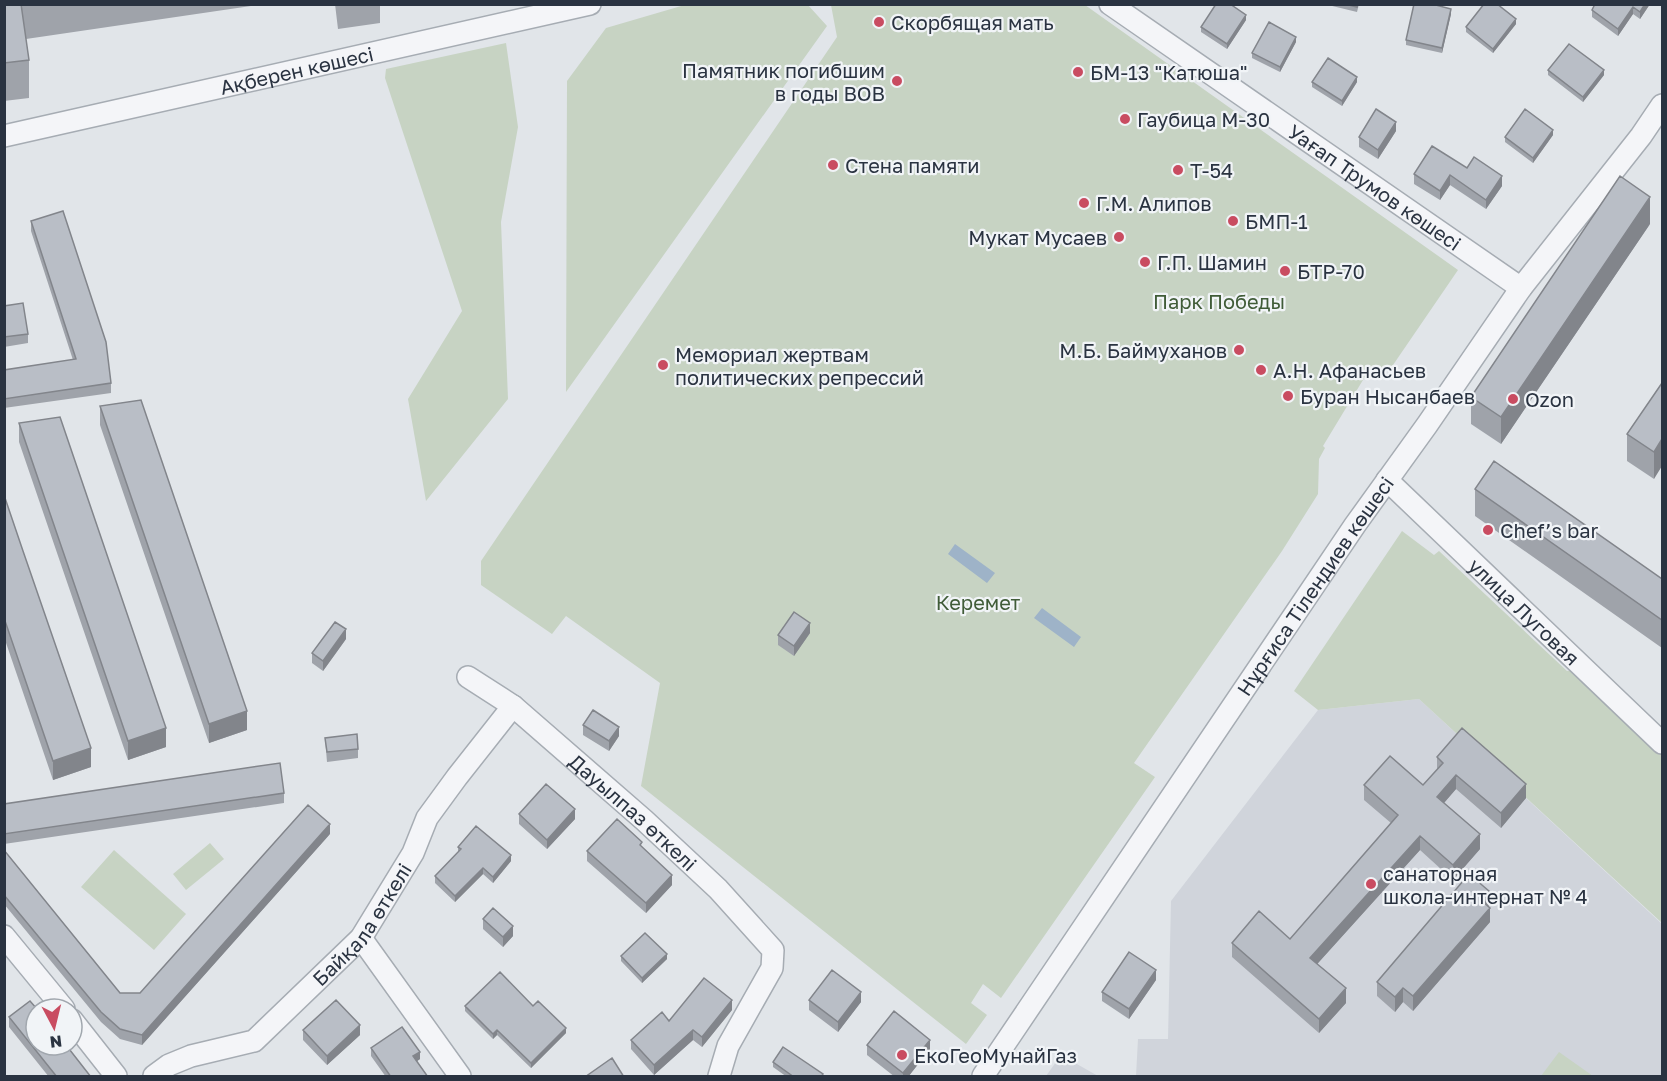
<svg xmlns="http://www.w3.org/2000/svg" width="1667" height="1081" viewBox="0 0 1667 1081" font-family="'Golos Text',sans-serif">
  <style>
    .built { fill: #d0d4db }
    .green { fill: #c7d3c3 }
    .water { fill: #9eb3c8 }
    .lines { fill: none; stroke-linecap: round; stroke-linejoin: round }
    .minor-casing { stroke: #a6acb3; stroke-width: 24 }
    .minor { stroke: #f4f5f8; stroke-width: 21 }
    .wall { fill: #9fa3aa }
    .shaded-wall { fill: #82858b }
    .building { fill: #b9bec6; stroke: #82858b; stroke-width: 1.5 }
    .poi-dot { fill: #c94c61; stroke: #f1f4f7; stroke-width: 2 }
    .labels { text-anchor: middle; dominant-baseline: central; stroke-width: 4.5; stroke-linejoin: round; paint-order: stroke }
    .poi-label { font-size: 20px; fill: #2a3341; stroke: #f1f4f7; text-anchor: start }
    .street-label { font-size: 20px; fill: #2a3341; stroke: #f1f4f7 }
    .park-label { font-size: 20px; fill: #405c38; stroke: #f1f4f7 }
  </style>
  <rect width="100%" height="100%" fill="#e1e5e9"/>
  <path class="built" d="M 1419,699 L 1662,924 L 1662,1076 L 1136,1076 L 1138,1039 L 1168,1039 L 1171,901 L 1318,710 Z
    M 1061,1055 L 1098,1076 L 1046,1076 Z"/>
  <path class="green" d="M 688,4 L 808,5 L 827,26 L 566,392 L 567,81 L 606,28 Z
    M 831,5 L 1085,5 L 1458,270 L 1393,365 L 1366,375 L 1323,446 L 1325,448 L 1319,459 L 1318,494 L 1282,551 L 1134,763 L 1155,777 L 1001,998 L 983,984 L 971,1003 L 987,1015 L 966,1044 L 641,786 L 660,683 L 566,616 L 552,634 L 481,585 L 481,561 L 837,37 Z
    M 506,43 L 518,127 L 501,222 L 508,399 L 426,501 L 408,399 L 462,311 L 385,78 L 386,69 Z
    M 1402,531 L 1434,555 L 1439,551 L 1567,671 L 1575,670 L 1662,755 L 1662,923 L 1419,699 L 1318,710 L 1294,691 Z
    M 210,843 L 224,859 L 186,890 L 173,874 Z
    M 114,850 L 186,914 L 154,950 L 81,887 Z
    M 1559,1052 L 1593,1076 L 1541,1076 Z"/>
  <path class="water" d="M 955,544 L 995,573 L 987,583 L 948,554 Z
    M 1042,608 L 1081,637 L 1074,647 L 1034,618 Z"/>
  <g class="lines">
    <defs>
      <g id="minor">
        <path id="s1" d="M 1110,4 L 1521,288"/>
        <path id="s2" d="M 4,136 L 590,4"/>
        <path id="s3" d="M 1387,480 L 1662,743"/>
        <path id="s4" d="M 468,677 L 513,706 L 644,820 L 718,889 L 773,950 L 772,968 L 728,1046 L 719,1076"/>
        <path d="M 4,936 L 64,1009"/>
        <path d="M 361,938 L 460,1076"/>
        <path d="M 72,1020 L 116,1076"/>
        <path id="s5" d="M 154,1076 L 169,1065 L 191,1056 L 254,1041 L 361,938 L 413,853 L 427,818 L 457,777 L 513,706"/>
        <path id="s6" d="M 983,1076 L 1355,525 L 1427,425 L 1521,288 L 1641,136 L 1662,105"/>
      </g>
    </defs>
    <use href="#minor" class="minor-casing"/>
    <use href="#minor" class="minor"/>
  </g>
  <path class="wall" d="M 4,4 L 264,4 L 26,39 L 29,60 L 29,98 L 4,101 Z
    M 335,4 L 380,4 L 380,23 L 338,29 Z
    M 1324,4 L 1359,4 L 1357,12 Z
    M 1595,4 L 1650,4 L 1640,19 L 1633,14 L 1618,36 L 1592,17 L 1592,10 Z
    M 1451,14 L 1442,53 L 1406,45 L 1406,40 Z
    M 1246,20 L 1227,49 L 1201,32 L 1201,27 Z
    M 1516,24 L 1493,53 L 1466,32 L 1466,27 Z
    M 1296,42 L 1280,72 L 1252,58 L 1252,53 Z
    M 1548,70 L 1604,75 L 1583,102 L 1548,75 Z
    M 1312,82 L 1357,82 L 1342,106 L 1312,87 Z
    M 1396,131 L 1378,159 L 1359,147 L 1359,137 Z
    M 1553,135 L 1533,163 L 1505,142 L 1505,137 Z
    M 1467,168 L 1502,186 L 1486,209 L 1450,185 L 1440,200 L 1414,184 L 1414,174 Z
    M 31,221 L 111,383 L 111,393 L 4,408 L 4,370 L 73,360 L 31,231 Z
    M 1650,224 L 1501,444 L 1471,424 L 1471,397 Z
    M 4,306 L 28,334 L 28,343 L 4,347 Z
    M 1662,383 L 1654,479 L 1627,461 L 1627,434 Z
    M 100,406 L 247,730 L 209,743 L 100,425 Z
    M 19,423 L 166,747 L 128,760 L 19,442 Z
    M 1475,489 L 1662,579 L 1662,648 L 1475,516 Z
    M 4,495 L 91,767 L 53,780 L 4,637 Z
    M 810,633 L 794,656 L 778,645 L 778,635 Z
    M 346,639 L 323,671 L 312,663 L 312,653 Z
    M 583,725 L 619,736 L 609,751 L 583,735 Z
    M 325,738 L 358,749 L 358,758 L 327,762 Z
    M 1437,757 L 1526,798 L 1501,828 L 1456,789 L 1444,803 L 1480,849 L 1453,880 L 1420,850 L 1317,964 L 1346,1003 L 1319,1033 L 1232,957 L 1232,943 L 1290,939 L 1391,823 L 1364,800 L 1364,785 L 1423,785 L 1437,770 Z
    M 284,793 L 284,803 L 4,844 L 4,804 Z
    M 519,814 L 575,819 L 547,849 L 519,824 Z
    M 330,834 L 142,1045 L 120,1039 L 101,1022 L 4,904 L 4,850 L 120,993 L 140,993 Z
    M 458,847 L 511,861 L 493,883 L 483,874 L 455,902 L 435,883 L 435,876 L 458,852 Z
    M 642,847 L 672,885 L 646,913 L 587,861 L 587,851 Z
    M 1489,905 L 1488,906 L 1490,922 L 1413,1011 L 1403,1002 L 1395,1012 L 1377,996 L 1377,982 Z
    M 483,919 L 513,936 L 503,947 L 483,929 Z
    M 621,956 L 667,959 L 642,983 L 621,961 Z
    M 1156,980 L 1129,1019 L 1102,1001 L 1102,992 Z
    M 809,1000 L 861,1002 L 838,1032 L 809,1010 Z
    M 465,1006 L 533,1006 L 566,1033 L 531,1068 L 497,1035 L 493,1039 L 465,1011 Z
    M 732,1010 L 702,1047 L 693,1040 L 654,1075 L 631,1049 L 631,1040 L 669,1021 Z
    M 9,1017 L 91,1077 L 49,1077 L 9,1027 Z
    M 303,1030 L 360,1035 L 327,1065 L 303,1040 Z
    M 867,1045 L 930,1049 L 908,1077 L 895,1077 L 867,1055 Z
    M 371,1048 L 420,1059 L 417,1061 L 428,1077 L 386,1077 L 371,1056 Z
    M 773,1062 L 823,1077 L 787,1077 L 773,1067 Z"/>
  <path class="shaded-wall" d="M 1645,4 L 1650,4 L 1640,19 L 1640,12 Z
    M 1633,7 L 1633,14 L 1618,36 L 1618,29 Z
    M 1451,9 L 1451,14 L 1442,53 L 1442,48 Z
    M 1246,15 L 1246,20 L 1227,49 L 1227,44 Z
    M 1516,19 L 1516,24 L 1493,53 L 1493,49 Z
    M 1296,37 L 1296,42 L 1280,72 L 1280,67 Z
    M 1604,70 L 1604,75 L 1583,102 L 1583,97 Z
    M 1357,77 L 1357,82 L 1342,106 L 1342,101 Z
    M 1396,122 L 1396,131 L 1378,159 L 1378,150 Z
    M 1553,130 L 1553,135 L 1533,163 L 1533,158 Z
    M 1450,175 L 1450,185 L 1440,200 L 1440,191 Z
    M 1502,176 L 1502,186 L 1486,209 L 1486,200 Z
    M 1650,197 L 1650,224 L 1501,444 L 1501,417 Z
    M 1662,439 L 1662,466 L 1654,479 L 1654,452 Z
    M 810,623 L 810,633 L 794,656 L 794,646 Z
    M 346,629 L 346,639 L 323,671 L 323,661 Z
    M 247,711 L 247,730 L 209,743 L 209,724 Z
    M 619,727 L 619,736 L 609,751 L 609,741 Z
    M 166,728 L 166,747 L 128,760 L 128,741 Z
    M 91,748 L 91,767 L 53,780 L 53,761 Z
    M 4,760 L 6,760 L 6,779 L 4,779 Z
    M 1456,775 L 1456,789 L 1437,811 L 1437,797 Z
    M 1526,784 L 1526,798 L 1501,828 L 1501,813 Z
    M 575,809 L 575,819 L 547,849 L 547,840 Z
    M 330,824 L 330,834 L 142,1045 L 142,1035 Z
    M 1480,834 L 1480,849 L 1453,880 L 1453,865 Z
    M 1420,836 L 1420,850 L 1310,972 L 1310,958 Z
    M 511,855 L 511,861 L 493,883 L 493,877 Z
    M 483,868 L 483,874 L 455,902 L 455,896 Z
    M 672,875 L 672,885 L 646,913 L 646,903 Z
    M 1489,891 L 1489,905 L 1481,914 L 1481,900 Z
    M 1490,908 L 1490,922 L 1413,1011 L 1413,996 Z
    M 513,926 L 513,936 L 503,947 L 503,937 Z
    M 667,954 L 667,959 L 642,983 L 642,978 Z
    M 6,969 L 6,978 L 4,979 L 4,970 Z
    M 1156,970 L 1156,980 L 1129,1019 L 1129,1009 Z
    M 1346,988 L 1346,1003 L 1319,1033 L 1319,1019 Z
    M 1403,988 L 1403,1002 L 1395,1012 L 1395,997 Z
    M 861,992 L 861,1002 L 838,1032 L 838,1022 Z
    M 732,1000 L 732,1010 L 702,1047 L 702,1037 Z
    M 360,1025 L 360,1035 L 327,1065 L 327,1056 Z
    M 566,1028 L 566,1033 L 531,1068 L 531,1063 Z
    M 497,1030 L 497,1035 L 493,1039 L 493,1034 Z
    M 693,1030 L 693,1040 L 654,1075 L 654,1065 Z
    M 930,1040 L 930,1049 L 908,1077 L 903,1077 L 903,1073 Z
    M 420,1052 L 420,1059 L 413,1064 L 413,1056 Z"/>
  <path class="building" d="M 4,4 L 21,4 L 29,60 L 4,63 Z
    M 1216,4 L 1230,4 L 1246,15 L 1227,44 L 1201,27 Z
    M 1345,4 L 1358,4 L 1357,7 Z
    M 1414,4 L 1432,4 L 1451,9 L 1442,48 L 1406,40 Z
    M 1484,4 L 1497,4 L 1516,19 L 1493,49 L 1466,27 Z
    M 1595,4 L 1645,4 L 1640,12 L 1633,7 L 1618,29 L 1592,10 Z
    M 1269,22 L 1296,37 L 1280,67 L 1252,53 Z
    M 1569,44 L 1604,70 L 1583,97 L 1548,70 Z
    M 1328,58 L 1357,77 L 1342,101 L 1312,82 Z
    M 1376,109 L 1396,122 L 1378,150 L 1359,137 Z
    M 1525,109 L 1553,130 L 1533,158 L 1505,137 Z
    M 1432,146 L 1467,168 L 1474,157 L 1502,176 L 1486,200 L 1450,175 L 1440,191 L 1414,174 Z
    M 1620,176 L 1650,197 L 1501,417 L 1471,397 Z
    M 63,211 L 106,342 L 111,383 L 4,399 L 4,370 L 76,359 L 31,221 Z
    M 23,303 L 28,334 L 4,337 L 4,306 Z
    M 1662,383 L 1662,439 L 1654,452 L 1627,434 Z
    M 141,400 L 247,711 L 209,724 L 100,406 Z
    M 60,417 L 166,728 L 128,741 L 19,423 Z
    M 1494,461 L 1662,579 L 1662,620 L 1475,489 Z
    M 4,495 L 23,551 L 91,748 L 53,761 L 4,618 Z
    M 794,612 L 810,623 L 794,646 L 778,635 Z
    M 335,622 L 346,629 L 323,661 L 312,653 Z
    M 593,710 L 619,727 L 609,741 L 583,725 Z
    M 1462,728 L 1526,784 L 1501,813 L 1456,775 L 1437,797 L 1480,834 L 1453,865 L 1420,836 L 1310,958 L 1346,988 L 1319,1019 L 1232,943 L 1259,911 L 1290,939 L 1398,815 L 1364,785 L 1390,756 L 1423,785 L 1443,763 L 1437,757 Z
    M 357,734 L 358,749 L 327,752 L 325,738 Z
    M 280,763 L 284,793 L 4,834 L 4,804 Z
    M 546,784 L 575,809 L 547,840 L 519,814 Z
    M 308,805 L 330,824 L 142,1035 L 120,1029 L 101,1012 L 4,895 L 4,850 L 120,993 L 140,993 Z
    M 617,819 L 642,842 L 640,845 L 672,875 L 646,903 L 587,851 Z
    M 476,826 L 511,855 L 493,877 L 483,868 L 455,896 L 435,876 L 461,849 L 458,847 Z
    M 1469,874 L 1489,891 L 1481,900 L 1490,908 L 1413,996 L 1403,988 L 1395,997 L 1377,982 Z
    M 493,908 L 513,926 L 503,937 L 483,919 Z
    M 645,933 L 667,954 L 642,978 L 621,956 Z
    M 1129,952 L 1156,970 L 1129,1009 L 1102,992 Z
    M 832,970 L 861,992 L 838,1022 L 809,1000 Z
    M 500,972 L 533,1006 L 538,1001 L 566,1028 L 531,1063 L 497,1030 L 493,1034 L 465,1006 Z
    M 704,978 L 732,1000 L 702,1037 L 693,1030 L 654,1065 L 631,1040 L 662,1012 L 669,1021 Z
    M 336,1000 L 360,1025 L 327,1056 L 303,1030 Z
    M 30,1001 L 37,1009 L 36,1009 L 36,1045 L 66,1045 L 91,1077 L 57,1077 L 9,1017 Z
    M 894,1011 L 930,1040 L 903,1073 L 867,1045 Z
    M 402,1027 L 420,1052 L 413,1056 L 428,1077 L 391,1077 L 371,1048 Z
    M 783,1047 L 823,1074 L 821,1077 L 794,1077 L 773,1062 Z
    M 612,1058 L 624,1077 L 585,1077 Z"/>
  <g class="poi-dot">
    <circle cx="879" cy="22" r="6"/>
    <circle cx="1078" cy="72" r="6"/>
    <circle cx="897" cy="81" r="6"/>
    <circle cx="1125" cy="119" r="6"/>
    <circle cx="833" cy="165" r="6"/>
    <circle cx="1178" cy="170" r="6"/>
    <circle cx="1084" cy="203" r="6"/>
    <circle cx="1233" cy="221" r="6"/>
    <circle cx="1119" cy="237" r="6"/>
    <circle cx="1145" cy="262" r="6"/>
    <circle cx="1285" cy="271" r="6"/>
    <circle cx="1239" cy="350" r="6"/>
    <circle cx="663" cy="365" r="6"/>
    <circle cx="1261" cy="370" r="6"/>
    <circle cx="1288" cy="396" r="6"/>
    <circle cx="1513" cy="399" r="6"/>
    <circle cx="1488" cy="530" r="6"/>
    <circle cx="1371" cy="884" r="6"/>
    <circle cx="902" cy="1055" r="6"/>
  </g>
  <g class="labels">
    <g class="poi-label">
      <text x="891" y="22">Скорбящая мать</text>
      <text x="885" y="70" text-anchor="end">Памятник погибшим<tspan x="885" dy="23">в годы ВОВ</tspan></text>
      <text x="1090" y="72">БМ-13 "Катюша"</text>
      <text x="1137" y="119">Гаубица М-30</text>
      <text x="845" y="165">Стена памяти</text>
      <text x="1190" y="170">Т-54</text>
      <text x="1096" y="203">Г.М. Алипов</text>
      <text x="1245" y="221">БМП-1</text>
      <text x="1107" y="237" text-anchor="end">Мукат Мусаев</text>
      <text x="1157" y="262">Г.П. Шамин</text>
      <text x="1297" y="271">БТР-70</text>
      <text x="1227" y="350" text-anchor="end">М.Б. Баймуханов</text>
      <text x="675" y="354">Мемориал жертвам<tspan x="675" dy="23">политических репрессий</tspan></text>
      <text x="1273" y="370">А.Н. Афанасьев</text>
      <text x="1300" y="396">Буран Нысанбаев</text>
      <text x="1525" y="399">Ozon</text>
      <text x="1500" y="530">Chef’s bar</text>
      <text x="1383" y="873">санаторная<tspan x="1383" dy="23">школа-интернат № 4</tspan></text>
      <text x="914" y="1055">ЕкоГеоМунайГаз</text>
    </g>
    <g class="street-label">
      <text stroke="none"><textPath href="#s2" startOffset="300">Ақберен көшесі</textPath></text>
      <text stroke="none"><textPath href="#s1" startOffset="322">Уағап Трумов көшесі</textPath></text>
      <text stroke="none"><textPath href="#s6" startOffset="592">Нұрғиса Тілендиев көшесі</textPath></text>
      <text stroke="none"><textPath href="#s3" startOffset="190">улица Луговая</textPath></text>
      <text stroke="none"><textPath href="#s4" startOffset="214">Дауылпаз өткелі</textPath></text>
      <text stroke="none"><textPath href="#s5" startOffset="267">Байқала өткелі</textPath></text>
    </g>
    <g class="park-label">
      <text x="1219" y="301">Парк Победы</text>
      <text x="978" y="602">Керемет</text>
    </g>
  </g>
  <rect width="1667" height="1081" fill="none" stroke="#2a3341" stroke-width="12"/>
  <g transform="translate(54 1027) rotate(173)"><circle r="28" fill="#f1f4f7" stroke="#a1a7ae" stroke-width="1.5"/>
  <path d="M0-4.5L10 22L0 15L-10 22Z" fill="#c94c61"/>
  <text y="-9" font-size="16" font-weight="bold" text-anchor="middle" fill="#2a3341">N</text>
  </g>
</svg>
